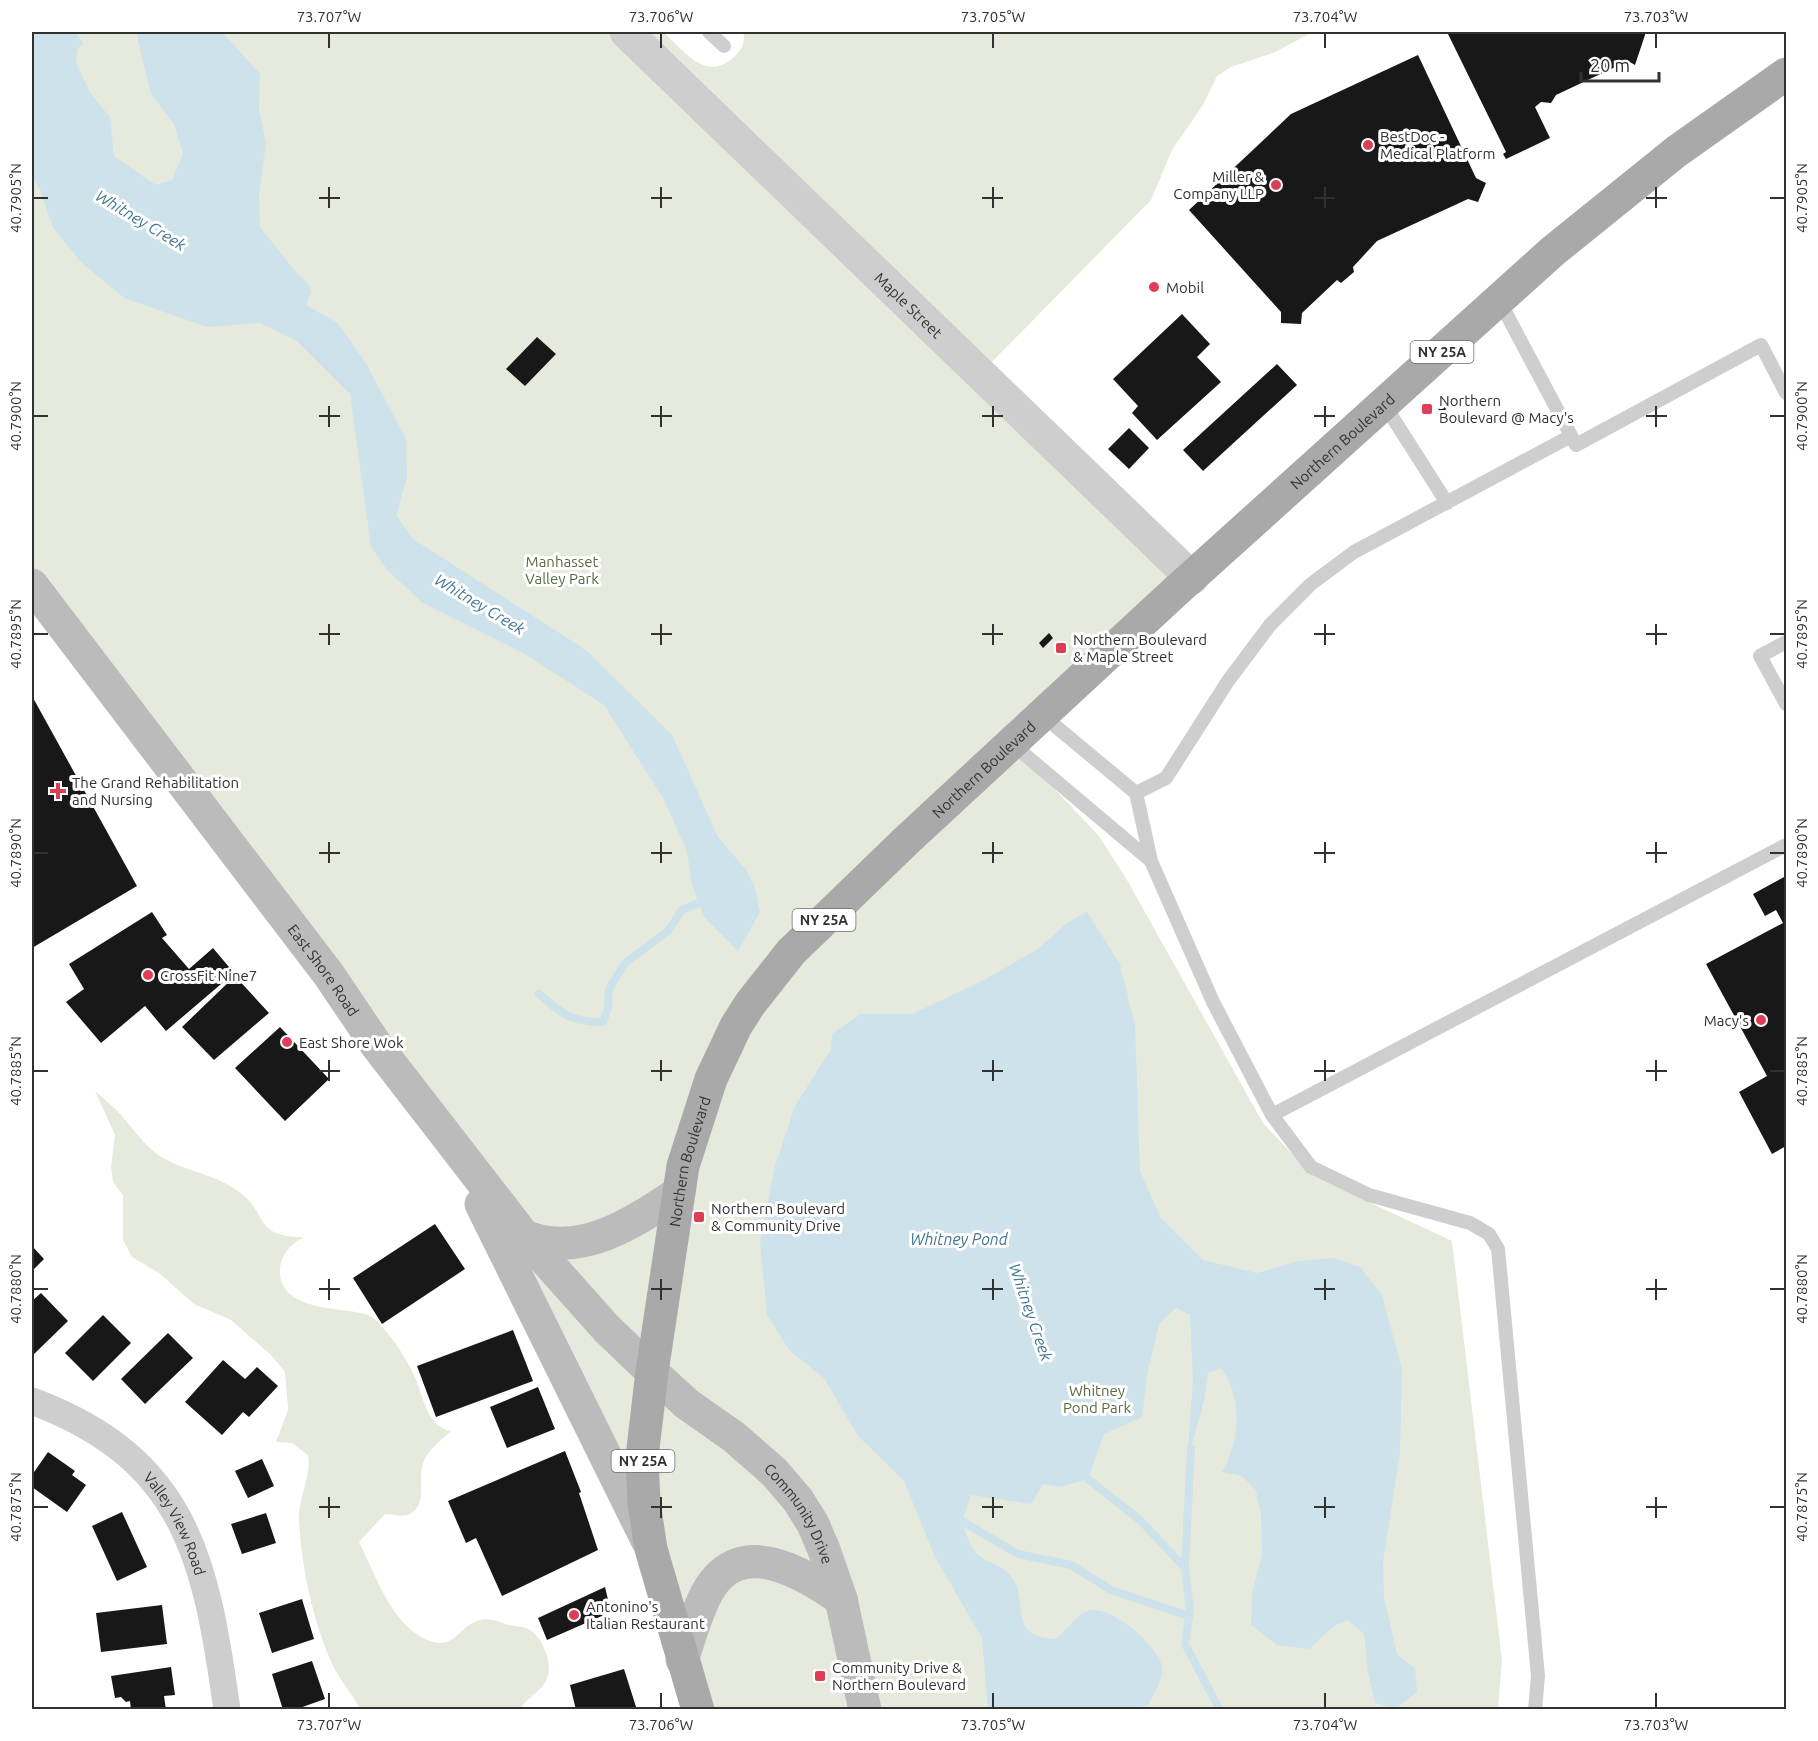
<svg xmlns="http://www.w3.org/2000/svg" width="1818" height="1741" viewBox="0 0 1818 1741" font-family="Ubuntu,sans-serif">
  <style>
    .green { fill: #e5eadd }
    .water { fill: #cde2eb }
    .lines { fill: none; stroke-linecap: round; stroke-linejoin: round }
    .stream { stroke: #cde2eb; stroke-width: 8 }
    .building { fill: #181818 }
    .service { stroke: #cecece; stroke-width: 14 }
    .minor { stroke: #cecece; stroke-width: 27 }
    .tertiary { stroke: #cecece; stroke-width: 33 }
    .secondary { stroke: #bbb; stroke-width: 33 }
    .primary { stroke: #a9a9a9; stroke-width: 33 }
    .ticks { fill: none; stroke: #313131; stroke-width: 2 }
    .poi-dot { fill: #dd3d55; stroke: #fff; stroke-width: 2 }
    .labels { text-anchor: middle; dominant-baseline: central; stroke-width: 6; stroke-linejoin: round; paint-order: stroke }
    .shield { fill: #fff; stroke: #6f6f6f; stroke-width: 1.5 }
    .shield-label { font-size: 14px; font-weight: bold; fill: #313131 }
    .poi-label { font-size: 15px; fill: #313131; stroke: #fff; text-anchor: start }
    .street-label { font-size: 15px; fill: #313131; stroke: #fff }
    .park-label { font-size: 15px; fill: #576b3f; stroke: #fff }
    .water-label { font-size: 16px; font-style: italic; fill: #427890; stroke: #fff }
    .neatline { fill: none; stroke: #313131; stroke-width: 2 }
    .ticks-label { font-size: 15px; text-anchor: middle; fill: #313131 }
  </style>
  <rect width="100%" height="100%" fill="#fff"/>
  <path class="green" d="M 32,32 L 663,32 C 685,51 706,84 735,56 C 742,49 746,41 743,32 L 1313,32 L 1273,53 L 1231,67 L 1217,76 L 1203,105 L 1172,150 L 1151,200 L 981,373 L 1191,578 L 1011,743 L 1099,836 L 1127,880 L 1263,1123 L 1313,1176 L 1452,1241 L 1502,1660 L 1498,1709 L 698,1709 L 651,1549 L 448,1138 L 32,585 Z
    M 95,1091 C 104,1099 114,1107 122,1116 C 135,1131 145,1147 163,1158 C 186,1171 217,1175 238,1191 C 270,1214 252,1237 304,1237 C 292,1243 281,1254 280,1268 C 277,1313 343,1306 368,1315 C 375,1317 383,1328 388,1334 C 398,1345 408,1363 415,1377 C 423,1396 427,1427 451,1431 C 440,1441 429,1449 423,1463 C 417,1479 429,1506 408,1515 C 401,1517 392,1514 385,1514 L 359,1542 C 376,1575 390,1622 425,1639 C 454,1652 456,1629 477,1621 C 487,1617 498,1621 508,1625 C 514,1626 521,1626 526,1628 C 541,1634 552,1660 548,1675 C 545,1690 528,1696 520,1709 L 360,1709 C 352,1694 341,1681 333,1666 C 313,1622 302,1571 299,1522 C 297,1498 312,1479 308,1455 L 292,1443 L 276,1442 L 288,1410 L 285,1372 L 271,1355 L 231,1320 L 194,1304 L 159,1273 L 132,1257 L 123,1240 L 123,1195 L 113,1182 L 111,1167 L 115,1135 Z"/>
  <path class="water" d="M 32,32 L 75,32 L 83,43 L 77,50 L 76,63 L 91,94 L 110,117 L 114,156 L 156,185 L 172,180 L 183,154 L 174,124 L 151,94 L 136,32 L 222,32 L 260,74 L 259,110 L 266,143 L 259,194 L 260,227 L 296,272 L 308,283 L 311,292 L 306,305 L 338,323 L 367,365 L 406,439 L 407,477 L 396,515 L 413,539 L 586,650 L 672,735 L 718,837 L 747,871 L 755,888 L 760,912 L 738,951 L 704,917 L 692,885 L 687,851 L 663,798 L 604,705 L 523,653 L 423,603 L 388,571 L 371,547 L 350,394 L 297,341 L 260,323 L 207,327 L 124,298 L 82,263 L 53,228 L 40,190 L 32,177 Z
    M 1087,912 L 1120,964 L 1135,1025 L 1140,1171 L 1161,1218 L 1203,1260 L 1257,1273 L 1299,1261 L 1333,1258 L 1360,1267 L 1382,1295 L 1402,1369 L 1400,1453 L 1383,1562 L 1384,1597 L 1397,1654 L 1415,1669 L 1417,1692 L 1395,1709 L 1375,1703 L 1368,1672 L 1364,1634 L 1348,1620 L 1334,1626 L 1309,1649 L 1277,1645 L 1251,1625 L 1252,1593 L 1262,1555 L 1261,1516 L 1256,1490 L 1242,1476 L 1222,1472 C 1240,1442 1243,1397 1221,1368 L 1208,1373 L 1204,1401 L 1191,1448 L 1188,1448 L 1193,1380 L 1190,1315 L 1176,1308 L 1159,1324 L 1148,1370 L 1142,1417 L 1104,1434 L 1088,1479 L 1060,1487 L 1043,1484 L 1031,1504 L 971,1495 L 962,1521 C 965,1530 969,1544 975,1552 C 985,1563 1004,1564 1013,1579 C 1029,1604 1007,1637 1056,1639 C 1065,1632 1076,1617 1083,1613 C 1104,1598 1157,1644 1162,1666 C 1164,1679 1154,1694 1148,1705 L 1131,1709 L 988,1710 L 982,1638 L 935,1557 L 904,1481 L 858,1436 L 824,1378 L 790,1351 L 767,1315 L 760,1241 L 775,1166 L 795,1106 L 831,1049 L 832,1034 L 860,1014 L 912,1014 L 982,981 L 1038,949 L 1068,922 Z"/>
  <g class="lines">
    <path class="stream" d="M 539,994 C 562,1014 571,1022 603,1022 L 608,1008 L 609,989 L 625,963 L 668,931 L 682,910 L 708,899
      M 1088,1479 L 1140,1520 L 1185,1568 L 1190,1610 L 1185,1644 L 1220,1710
      M 962,1521 L 1018,1554 L 1071,1565 L 1111,1590 L 1189,1616
      M 1185,1568 L 1191,1448"/>
  </g>
  <path class="building" d="M 1447,32 L 1645,32 L 1645,35 L 1635,65 L 1628,61 L 1556,95 L 1551,103 L 1541,102 L 1535,107 L 1550,138 L 1506,159 L 1503,154 L 1506,152 Z
    M 1418,55 L 1476,178 L 1486,183 L 1478,202 L 1468,199 L 1377,241 L 1353,267 L 1354,272 L 1341,283 L 1337,280 L 1302,313 L 1301,324 L 1281,323 L 1281,312 L 1189,210 L 1291,114 Z
    M 1182,314 L 1210,344 L 1197,357 L 1221,382 L 1157,440 L 1132,413 L 1138,406 L 1113,379 Z
    M 537,337 L 556,354 L 525,386 L 506,369 Z
    M 1277,364 L 1297,385 L 1203,471 L 1183,450 Z
    M 1448,399 L 1453,403 L 1442,413 L 1438,409 Z
    M 1129,428 L 1149,448 L 1129,469 L 1108,449 Z
    M 1049,633 L 1053,638 L 1043,648 L 1039,643 Z
    M 32,696 L 137,886 L 32,948 Z
    M 1786,876 L 1786,1146 L 1772,1154 L 1739,1092 L 1767,1076 L 1706,964 L 1783,923 L 1776,910 L 1765,916 L 1753,894 Z
    M 152,912 L 167,935 L 162,938 L 189,969 L 213,948 L 234,973 L 166,1031 L 145,1006 L 101,1043 L 66,1002 L 84,989 L 69,964 Z
    M 235,976 L 269,1013 L 214,1060 L 182,1027 Z
    M 280,1027 L 329,1079 L 285,1121 L 235,1068 Z
    M 435,1224 L 465,1269 L 382,1324 L 353,1278 Z
    M 32,1246 L 44,1259 L 32,1271 Z
    M 41,1293 L 68,1321 L 32,1356 L 32,1301 Z
    M 103,1315 L 131,1343 L 93,1381 L 65,1353 Z
    M 513,1330 L 533,1381 L 436,1417 L 417,1366 Z
    M 168,1333 L 193,1358 L 145,1404 L 121,1379 Z
    M 223,1360 L 245,1379 L 257,1367 L 278,1386 L 249,1417 L 243,1412 L 222,1435 L 185,1402 Z
    M 538,1387 L 555,1429 L 507,1448 L 490,1407 Z
    M 565,1451 L 581,1492 L 579,1493 L 598,1550 L 502,1596 L 476,1538 L 466,1543 L 448,1501 Z
    M 48,1452 L 75,1471 L 72,1475 L 86,1485 L 67,1512 L 32,1487 L 32,1475 Z
    M 262,1459 L 274,1486 L 248,1498 L 235,1471 Z
    M 122,1512 L 147,1567 L 117,1581 L 92,1526 Z
    M 266,1513 L 276,1543 L 242,1554 L 231,1524 Z
    M 605,1587 L 611,1612 L 547,1640 L 538,1618 Z
    M 302,1599 L 314,1639 L 272,1653 L 259,1613 Z
    M 162,1605 L 167,1644 L 101,1652 L 96,1613 Z
    M 312,1661 L 325,1699 L 294,1710 L 283,1710 L 272,1674 Z
    M 171,1667 L 175,1695 L 164,1696 L 166,1710 L 131,1710 L 130,1701 L 126,1702 L 121,1697 L 115,1698 L 111,1676 Z
    M 624,1669 L 637,1710 L 576,1710 L 570,1685 Z"/>
  <g class="lines">
    <path class="service" d="M 709,32 L 724,46
      M 1499,300 L 1576,445 L 1761,345 L 1786,393
      M 1384,404 L 1447,503
      M 1786,642 L 1760,656 L 1786,704
      M 1042,715 L 1136,793 L 1151,861 L 1213,1002 L 1272,1115 L 1311,1167 L 1369,1195 L 1470,1223 L 1489,1234 L 1498,1249 L 1538,1676 L 1535,1710
      M 1011,743 L 1151,861
      M 1136,793 L 1166,778 L 1228,681 L 1270,625 L 1311,584 L 1354,552 L 1571,436
      M 1272,1115 L 1786,845"/>
    <path class="minor" id="s1" d="M 32,1401 C 187,1459 206,1560 227,1710"/>
    <path class="tertiary" id="s2" d="M 626,32 L 1192,578"/>
    <g class="secondary">
      <path id="s3" d="M 32,585 L 329,975 L 377,1046 L 524,1236 L 607,1329 L 652,1372 L 687,1404 L 734,1437 L 774,1472 L 798,1500 L 813,1524 L 824,1550 L 841,1599 L 865,1710"/>
      <path d="M 481,1204 L 647,1540"/>
      <path d="M 524,1236 C 580,1259 633,1223 678,1193"/>
      <path d="M 682,1660 C 690,1638 696,1612 708,1591 C 741,1534 802,1573 841,1599"/>
    </g>
    <path class="primary" id="s4" d="M 698,1710 L 651,1549 L 644,1503 L 642,1457 L 652,1372 L 683,1166 L 711,1079 L 736,1026 L 750,1004 L 791,952 L 908,839 L 1176,591 L 1553,251 L 1677,151 L 1786,74"/>
  </g>
  <path class="ticks" d="M 329,33 L 329,48M 661,33 L 661,48M 993,33 L 993,48M 1325,33 L 1325,48M 1656,33 L 1656,48M 329,187 L 329,208M 661,187 L 661,208M 993,187 L 993,208M 1325,187 L 1325,208M 1656,187 L 1656,208M 33,198 L 48,198M 319,198 L 340,198M 651,198 L 672,198M 982,198 L 1003,198M 1314,198 L 1335,198M 1646,198 L 1667,198M 1770,198 L 1785,198M 329,406 L 329,427M 661,406 L 661,427M 993,406 L 993,427M 1325,406 L 1325,427M 1656,406 L 1656,427M 33,416 L 48,416M 319,416 L 340,416M 651,416 L 672,416M 982,416 L 1003,416M 1314,416 L 1335,416M 1646,416 L 1667,416M 1770,416 L 1785,416M 329,624 L 329,645M 661,624 L 661,645M 993,624 L 993,645M 1325,624 L 1325,645M 1656,624 L 1656,645M 33,634 L 48,634M 319,634 L 340,634M 651,634 L 672,634M 982,634 L 1003,634M 1314,634 L 1335,634M 1646,634 L 1667,634M 1770,634 L 1785,634M 329,842 L 329,863M 661,842 L 661,863M 993,842 L 993,863M 1325,842 L 1325,863M 1656,842 L 1656,863M 33,853 L 48,853M 319,853 L 340,853M 651,853 L 672,853M 982,853 L 1003,853M 1314,853 L 1335,853M 1646,853 L 1667,853M 1770,853 L 1785,853M 329,1060 L 329,1081M 661,1060 L 661,1081M 993,1060 L 993,1081M 1325,1060 L 1325,1081M 1656,1060 L 1656,1081M 33,1071 L 48,1071M 319,1071 L 340,1071M 651,1071 L 672,1071M 982,1071 L 1003,1071M 1314,1071 L 1335,1071M 1646,1071 L 1667,1071M 1770,1071 L 1785,1071M 329,1279 L 329,1300M 661,1279 L 661,1300M 993,1279 L 993,1300M 1325,1279 L 1325,1300M 1656,1279 L 1656,1300M 33,1289 L 48,1289M 319,1289 L 340,1289M 651,1289 L 672,1289M 982,1289 L 1003,1289M 1314,1289 L 1335,1289M 1646,1289 L 1667,1289M 1770,1289 L 1785,1289M 329,1497 L 329,1518M 661,1497 L 661,1518M 993,1497 L 993,1518M 1325,1497 L 1325,1518M 1656,1497 L 1656,1518M 33,1507 L 48,1507M 319,1507 L 340,1507M 651,1507 L 672,1507M 982,1507 L 1003,1507M 1314,1507 L 1335,1507M 1646,1507 L 1667,1507M 1770,1507 L 1785,1507M 329,1693 L 329,1708M 661,1693 L 661,1708M 993,1693 L 993,1708M 1325,1693 L 1325,1708M 1656,1693 L 1656,1708"/>
  <g class="poi-dot">
    <circle cx="1368" cy="145" r="6"/>
    <circle cx="1276" cy="185" r="6"/>
    <circle cx="1154" cy="287" r="6"/>
    <rect x="1421" y="403" width="12" height="12" rx="3"/>
    <rect x="1055" y="642" width="12" height="12" rx="3"/>
    <path d="M55 782h6v6h6v6h-6v6h-6v-6h-6v-6h6z"/>
    <circle cx="148" cy="975" r="6"/>
    <circle cx="1761" cy="1020" r="6"/>
    <circle cx="287" cy="1042" r="6"/>
    <rect x="693" y="1211" width="12" height="12" rx="3"/>
    <circle cx="574" cy="1615" r="6"/>
    <rect x="814" y="1670" width="12" height="12" rx="3"/>
  </g>
  <g class="labels">
    <g class="shield">
      <rect x="1410.5" y="341" width="63" height="22" rx="4.5"/>
      <rect x="792.5" y="909" width="63" height="22" rx="4.5"/>
      <rect x="611.5" y="1450" width="63" height="22" rx="4.5"/>
    </g>
    <g class="shield-label">
      <text x="1442" y="352">NY 25A</text>
      <text x="824" y="920">NY 25A</text>
      <text x="643" y="1461">NY 25A</text>
    </g>
    <g class="poi-label">
      <text x="1380" y="136">BestDoc -<tspan x="1380" dy="17">Medical Platform</tspan></text>
      <text x="1264" y="176" text-anchor="end">Miller &amp;<tspan x="1264" dy="17">Company LLP</tspan></text>
      <text x="1166" y="287">Mobil</text>
      <text x="1439" y="400">Northern<tspan x="1439" dy="17">Boulevard @ Macy's</tspan></text>
      <text x="1073" y="639">Northern Boulevard<tspan x="1073" dy="17">&amp; Maple Street</tspan></text>
      <text x="72" y="782">The Grand Rehabilitation<tspan x="72" dy="17">and Nursing</tspan></text>
      <text x="160" y="975">CrossFit Nine7</text>
      <text x="1749" y="1020" text-anchor="end">Macy's</text>
      <text x="299" y="1042">East Shore Wok</text>
      <text x="711" y="1208">Northern Boulevard<tspan x="711" dy="17">&amp; Community Drive</tspan></text>
      <text x="586" y="1606">Antonino's<tspan x="586" dy="17">Italian Restaurant</tspan></text>
      <text x="832" y="1667">Community Drive &amp;<tspan x="832" dy="17">Northern Boulevard</tspan></text>
    </g>
    <g class="street-label">
      <text stroke="none"><textPath href="#s2" startOffset="393">Maple Street</textPath></text>
      <text stroke="none"><textPath href="#s4" startOffset="1548">Northern Boulevard</textPath></text>
      <text stroke="none"><textPath href="#s4" startOffset="1062">Northern Boulevard</textPath></text>
      <text stroke="none"><textPath href="#s3" startOffset="483">East Shore Road</textPath></text>
      <text stroke="none"><textPath href="#s4" startOffset="560">Northern Boulevard</textPath></text>
      <text stroke="none"><textPath href="#s3" startOffset="1210">Community Drive</textPath></text>
      <text stroke="none"><textPath href="#s1" startOffset="195">Valley View Road</textPath></text>
    </g>
    <g class="park-label">
      <text x="562" y="561">Manhasset<tspan x="562" dy="17">Valley Park</tspan></text>
      <text x="1097" y="1390">Whitney<tspan x="1097" dy="17">Pond Park</tspan></text>
    </g>
    <g class="water-label">
      <text transform="translate(141 220) rotate(31)">Whitney Creek</text>
      <text transform="translate(480 604) rotate(31)">Whitney Creek</text>
      <text x="959" y="1239">Whitney Pond</text>
      <text transform="translate(1031 1312) rotate(71)">Whitney Creek</text>
    </g>
  </g>
  <rect width="1818" height="1741" fill="none" stroke="#ffffff" stroke-width="66"/>
  <path d="M1581 72v9h78v-9" fill="none" stroke="#313131" stroke-width="3"/>
  <text x="1590" y="72" font-size="18" fill="#313131" stroke="#ffffff" stroke-width="4.5" paint-order="stroke">20 m</text>
  <rect x="33" y="33" width="1752" height="1675" class="neatline"/>
  <g class="ticks-label">
    <text x="329" y="22">73.707°W</text>
    <text x="661" y="22">73.706°W</text>
    <text x="993" y="22">73.705°W</text>
    <text x="1325" y="22">73.704°W</text>
    <text x="1656" y="22">73.703°W</text>
    <text transform="translate(16 198) rotate(-90)" y="5">40.7905°N</text>
    <text transform="translate(1802 198) rotate(-90)" y="5">40.7905°N</text>
    <text transform="translate(16 416) rotate(-90)" y="5">40.7900°N</text>
    <text transform="translate(1802 416) rotate(-90)" y="5">40.7900°N</text>
    <text transform="translate(16 634) rotate(-90)" y="5">40.7895°N</text>
    <text transform="translate(1802 634) rotate(-90)" y="5">40.7895°N</text>
    <text transform="translate(16 853) rotate(-90)" y="5">40.7890°N</text>
    <text transform="translate(1802 853) rotate(-90)" y="5">40.7890°N</text>
    <text transform="translate(16 1071) rotate(-90)" y="5">40.7885°N</text>
    <text transform="translate(1802 1071) rotate(-90)" y="5">40.7885°N</text>
    <text transform="translate(16 1289) rotate(-90)" y="5">40.7880°N</text>
    <text transform="translate(1802 1289) rotate(-90)" y="5">40.7880°N</text>
    <text transform="translate(16 1507) rotate(-90)" y="5">40.7875°N</text>
    <text transform="translate(1802 1507) rotate(-90)" y="5">40.7875°N</text>
    <text x="329" y="1730">73.707°W</text>
    <text x="661" y="1730">73.706°W</text>
    <text x="993" y="1730">73.705°W</text>
    <text x="1325" y="1730">73.704°W</text>
    <text x="1656" y="1730">73.703°W</text>
  </g>
</svg>
